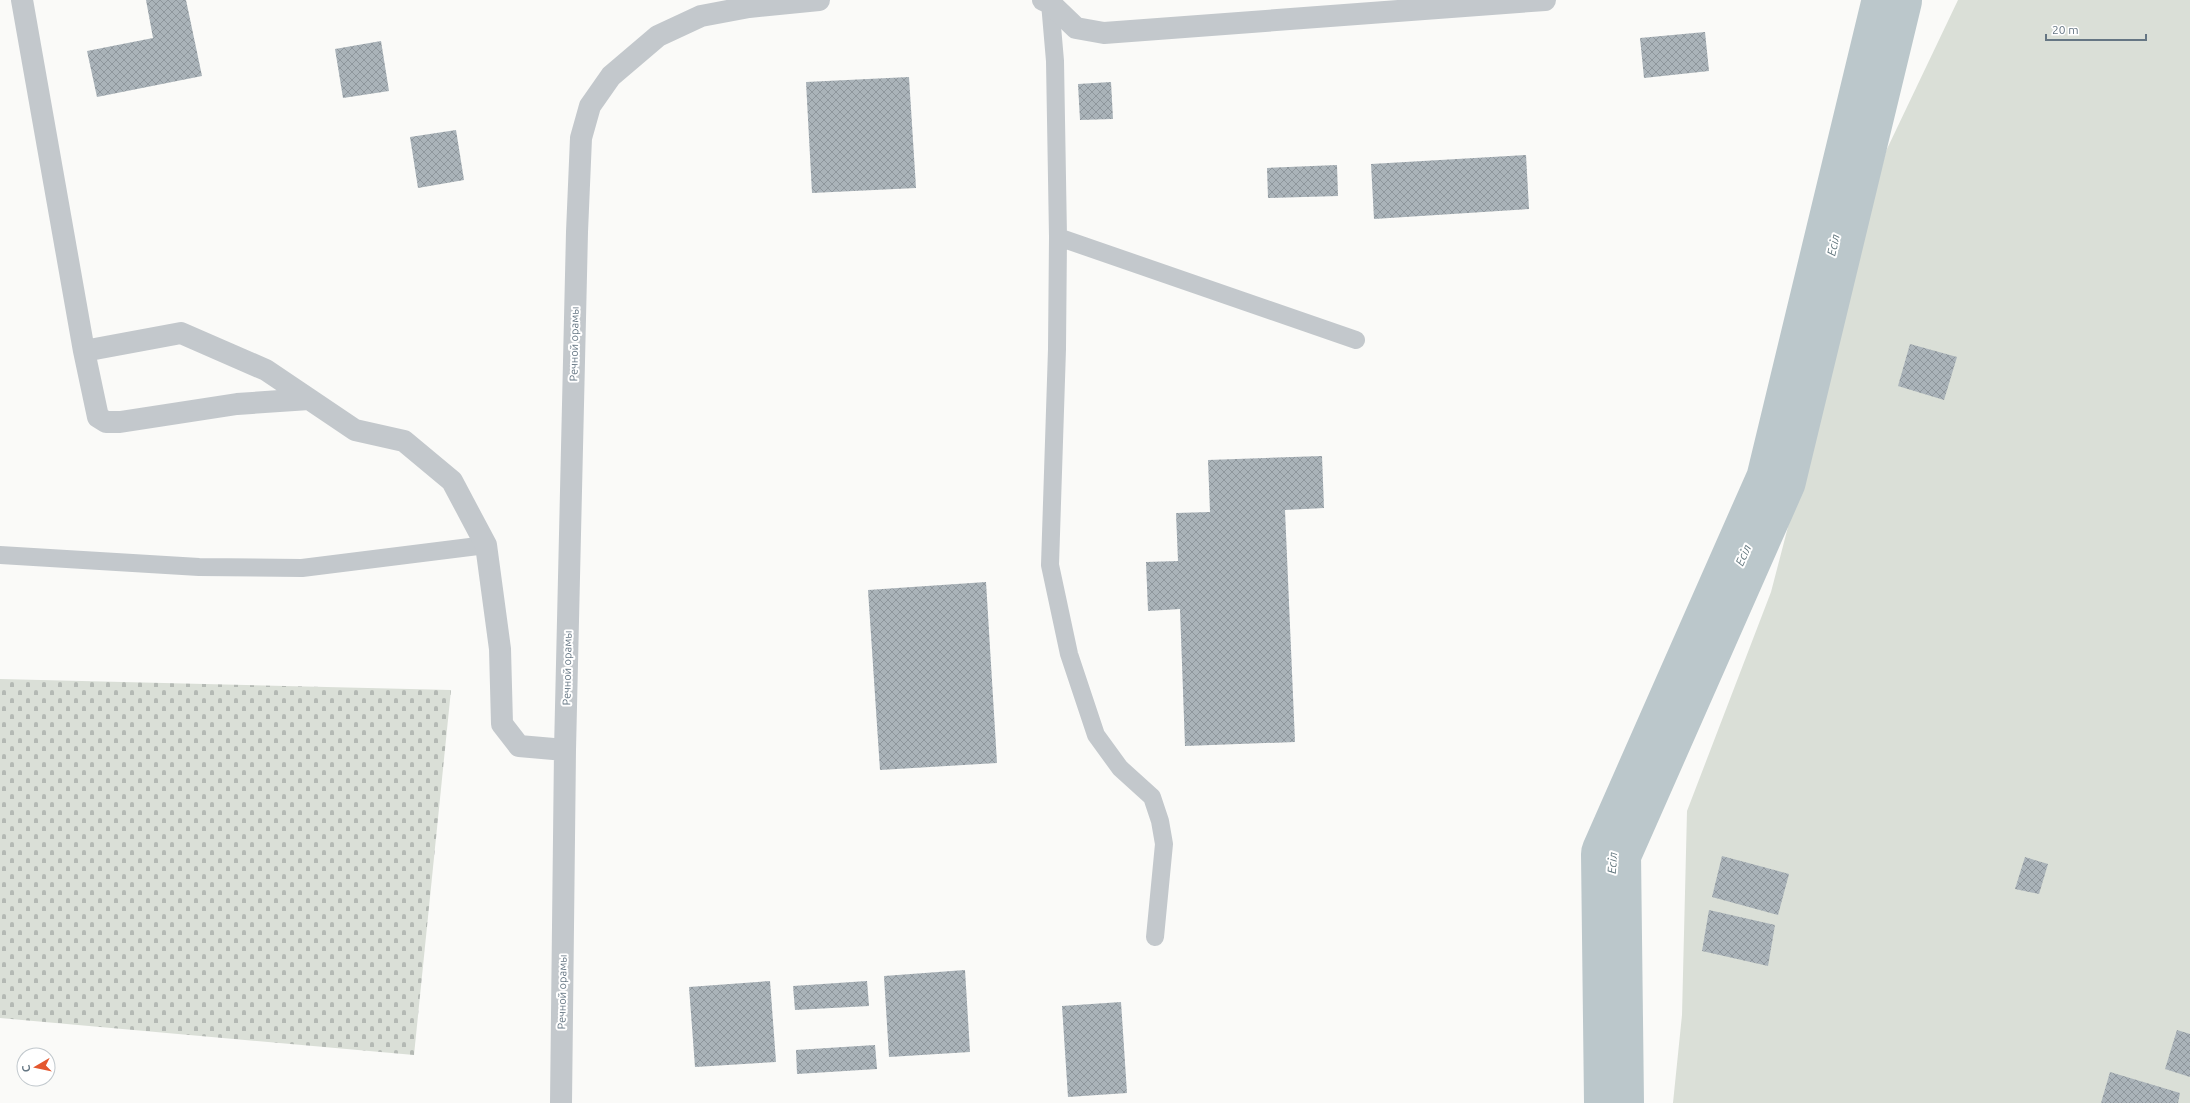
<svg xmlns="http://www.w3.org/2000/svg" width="2190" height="1103" viewBox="0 0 2190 1103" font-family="Ubuntu,sans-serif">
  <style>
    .green { fill: #dadfd7 }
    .cemetery { fill: url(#cemetery-stones) }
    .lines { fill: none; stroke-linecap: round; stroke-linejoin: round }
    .river { stroke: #bbc7cb; stroke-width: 60 }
    .building { fill: url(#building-cross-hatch) }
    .service { stroke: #c3c8cc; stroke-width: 18 }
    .minor { stroke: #c3c8cc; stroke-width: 22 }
    .labels { text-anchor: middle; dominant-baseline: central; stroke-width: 4; stroke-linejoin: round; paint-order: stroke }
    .street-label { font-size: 11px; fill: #657683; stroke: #fff }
    .water-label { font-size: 12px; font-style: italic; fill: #60757c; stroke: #fff }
  </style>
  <defs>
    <pattern id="cemetery-stones" width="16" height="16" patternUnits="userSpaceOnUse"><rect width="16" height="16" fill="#dadfd7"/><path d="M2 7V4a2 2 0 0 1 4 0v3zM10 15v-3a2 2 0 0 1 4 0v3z" fill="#b4b9b4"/></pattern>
    <pattern id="building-cross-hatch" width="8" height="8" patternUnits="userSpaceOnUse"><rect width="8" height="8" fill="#aab3b9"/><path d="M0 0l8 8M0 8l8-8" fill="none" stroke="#8e969c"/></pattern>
  </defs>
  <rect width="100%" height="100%" fill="#fafaf8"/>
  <path class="green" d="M 1958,0 L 2190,0 L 2190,1103 L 1673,1103 L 1682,1015 L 1687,811 L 1771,592 L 1886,151 Z"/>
  <path class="cemetery" d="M 0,679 L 451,690 L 414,1055 L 0,1018 Z"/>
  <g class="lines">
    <path class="river" d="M 1614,1103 L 1611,854 L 1776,480 L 1892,0"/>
  </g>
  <path class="building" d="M 146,0 L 186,0 L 202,76 L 97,97 L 87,51 L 153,38 Z
    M 1705,32 L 1709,71 L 1644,78 L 1640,38 Z
    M 381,41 L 389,91 L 343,98 L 335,49 Z
    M 909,77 L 916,188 L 812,193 L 806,82 Z
    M 1111,82 L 1113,119 L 1080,120 L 1078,84 Z
    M 456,130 L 464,180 L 418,188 L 410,137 Z
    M 1526,155 L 1529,209 L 1374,219 L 1371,164 Z
    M 1337,165 L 1338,196 L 1268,198 L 1267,168 Z
    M 1910,344 L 1957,357 L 1944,400 L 1898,386 Z
    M 1322,456 L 1324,508 L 1285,510 L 1295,742 L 1185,746 L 1180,609 L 1148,611 L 1146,562 L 1178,561 L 1176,513 L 1210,512 L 1208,460 Z
    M 986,582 L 997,763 L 880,770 L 868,590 Z
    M 1722,856 L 1789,874 L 1778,915 L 1712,897 Z
    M 2025,857 L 2048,864 L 2039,894 L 2015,889 Z
    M 1709,910 L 1775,925 L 1768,966 L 1702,951 Z
    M 965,970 L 970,1052 L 889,1057 L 884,976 Z
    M 770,981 L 776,1062 L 695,1067 L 689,987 Z
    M 867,981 L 869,1006 L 795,1010 L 793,986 Z
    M 1121,1002 L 1127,1093 L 1068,1097 L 1062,1006 Z
    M 2177,1030 L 2190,1034 L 2190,1077 L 2165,1069 Z
    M 875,1045 L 877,1069 L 797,1074 L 796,1050 Z
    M 2110,1072 L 2180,1093 L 2178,1103 L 2101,1103 Z"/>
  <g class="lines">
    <path class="service" d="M 1050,3 L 1055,61 L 1058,237 L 1057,349 L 1050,565 L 1069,654 L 1096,735 L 1120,768 L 1152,797 L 1160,821 L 1164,844 L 1155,937
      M 1058,237 L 1356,340
      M 0,555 L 199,567 L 302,568 L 486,545"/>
    <path class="minor" d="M 22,0 L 84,351 L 181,333 L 266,370 L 355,430 L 404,441 L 452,481 L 486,545 L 500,649 L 502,724 L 519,746 L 565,750
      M 1043,0 L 1050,3 L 1076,28 L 1104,33 L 1545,0
      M 84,351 L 98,417 L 106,422 L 120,422 L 237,404 L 309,399
      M 561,1103 L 565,750 L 577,232 L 581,138 L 590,106 L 611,76 L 658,36 L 701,16 L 749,7 L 819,0"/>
  </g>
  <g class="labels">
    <g class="street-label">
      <text transform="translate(574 344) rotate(-89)">Речной орамы</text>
      <text transform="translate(567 668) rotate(-89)">Речной орамы</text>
      <text transform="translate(562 992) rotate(-89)">Речной орамы</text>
    </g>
    <g class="water-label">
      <text transform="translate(1833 245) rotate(-77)">Есіл</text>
      <text transform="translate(1743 555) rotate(-66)">Есіл</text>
      <text transform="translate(1612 863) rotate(-86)">Есіл</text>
    </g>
  </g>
  <g transform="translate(36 1067) rotate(261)"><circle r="19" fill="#ffffff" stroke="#c1c8cd"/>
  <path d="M0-3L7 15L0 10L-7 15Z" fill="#e4572e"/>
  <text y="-6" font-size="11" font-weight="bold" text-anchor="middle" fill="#657683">С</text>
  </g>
  <path d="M2046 34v6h100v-6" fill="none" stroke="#657683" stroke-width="2"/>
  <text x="2052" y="34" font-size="12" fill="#657683" stroke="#ffffff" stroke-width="3" paint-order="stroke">20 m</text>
</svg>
